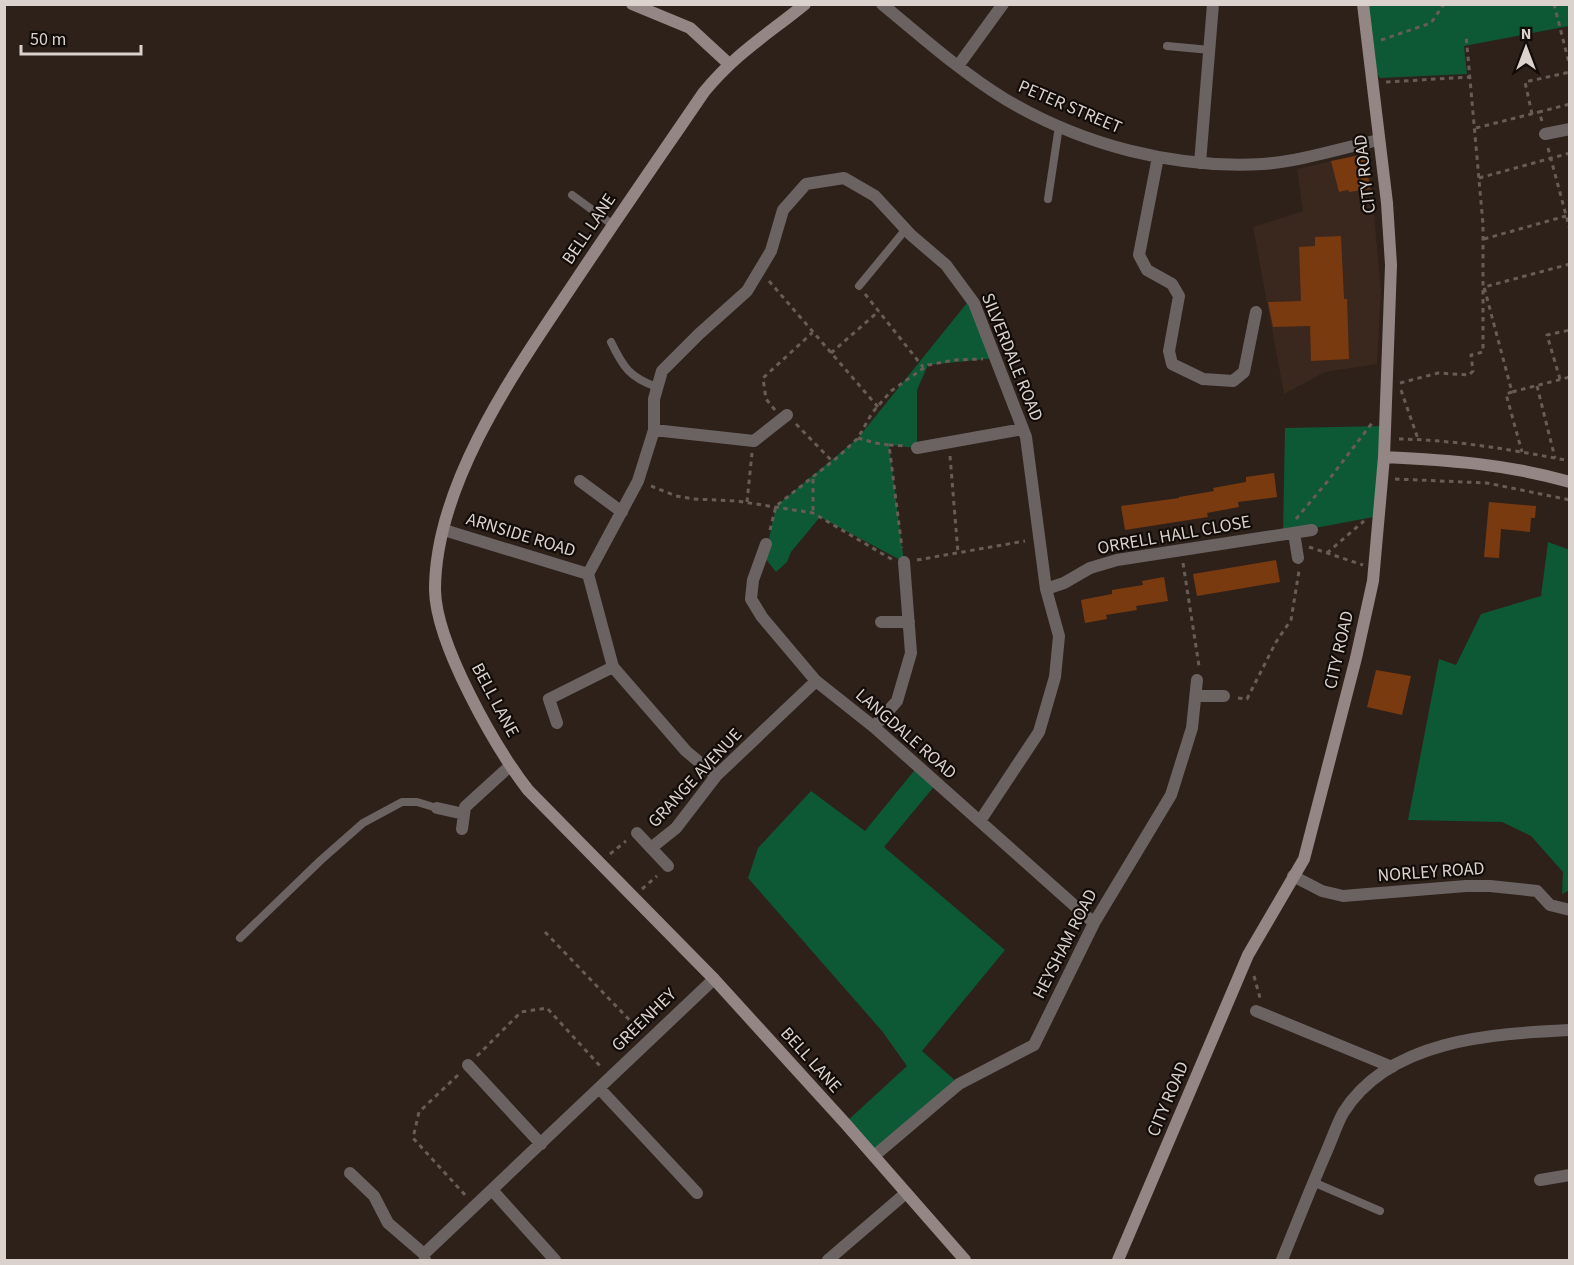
<svg xmlns="http://www.w3.org/2000/svg" width="1574" height="1265" viewBox="0 0 1574 1265" font-family="'Source Sans 3',sans-serif">
  <style>
    .built { fill: #3a271d }
    .green { fill: #0d5835 }
    .building { fill: #7a3a0f }
    .lines { fill: none; stroke-linecap: round; stroke-linejoin: round }
    .path { stroke: #685d56; stroke-width: 3; stroke-dasharray: 4.5 4.5; stroke-linecap: butt }
    .lane { stroke: #6b6362; stroke-width: 8 }
    .street { stroke: #6b6362; stroke-width: 12 }
    .secondary { stroke: #948685; stroke-width: 12 }
    .labels { text-anchor: middle; dominant-baseline: central; stroke-width: 4.5; stroke-linejoin: round; paint-order: stroke }
    .street-label { font-size: 18px; fill: #dbd2cd; stroke: #120c09 }
  </style>
  <rect width="100%" height="100%" fill="#2e211a"/>
  <path class="built" d="M 1368,153 L 1381,289 L 1377,364 L 1325,372 L 1284,394 L 1253,227 L 1303,211 L 1297,169 Z"/>
  <path class="green" d="M 1363,5 L 1569,5 L 1569,26 L 1464,46 L 1467,74 L 1380,78 L 1370,63 Z
    M 971,298 L 996,358 L 928,365 L 917,390 L 917,448 L 889,445 L 904,562 L 820,517 L 791,552 L 787,562 L 776,572 L 765,558 L 776,506 L 858,438 Z
    M 1384,426 L 1379,516 L 1283,534 L 1285,428 Z
    M 1548,542 L 1570,550 L 1570,890 L 1562,894 L 1563,872 L 1531,836 L 1502,822 L 1408,820 L 1439,659 L 1456,665 L 1481,614 L 1541,596 Z
    M 918,766 L 937,783 L 884,847 L 1005,950 L 922,1051 L 959,1084 L 874,1156 L 845,1123 L 907,1066 L 882,1031 L 748,878 L 758,848 L 811,791 L 865,831 Z"/>
  <path class="building" d="M 1365,154 L 1370,189 L 1349,192 L 1348,190 L 1339,192 L 1331,161 Z
    M 1341,236 L 1344,299 L 1347,299 L 1349,359 L 1311,361 L 1310,326 L 1273,327 L 1268,302 L 1301,301 L 1299,247 L 1315,246 L 1315,237 Z
    M 1274,473 L 1277,497 L 1238,502 L 1239,507 L 1207,513 L 1208,517 L 1125,530 L 1121,506 L 1179,498 L 1179,497 L 1214,491 L 1213,488 L 1246,482 L 1246,477 Z
    M 1489,502 L 1536,506 L 1535,518 L 1531,518 L 1530,532 L 1501,529 L 1499,558 L 1484,557 Z
    M 1276,560 L 1280,582 L 1197,596 L 1193,574 Z
    M 1164,577 L 1168,601 L 1136,606 L 1137,610 L 1106,615 L 1107,619 L 1085,623 L 1081,600 L 1112,594 L 1112,590 L 1143,585 L 1142,581 Z
    M 1376,670 L 1411,676 L 1402,715 L 1367,707 Z"/>
  <g class="lines">
    <path class="path" d="M 1554,4 L 1570,67
      M 1381,40 L 1431,23 L 1444,4
      M 1386,82 L 1471,77
      M 1532,114 L 1525,82 L 1570,72
      M 1542,121 L 1539,112 L 1570,104
      M 1476,128 L 1539,112
      M 1548,148 L 1570,230
      M 1479,178 L 1570,153
      M 1484,239 L 1566,216
      M 1570,264 L 1484,287 L 1512,392 L 1570,377
      M 769,281 L 878,407
      M 865,294 L 923,367
      M 831,353 L 879,311
      M 1560,379 L 1547,335 L 1570,330
      M 1400,383 L 1438,373 L 1469,375 L 1473,371 L 1471,355 L 1483,352 L 1483,224 L 1466,35
      M 1537,386 L 1555,458
      M 1401,390 L 1418,439
      M 1512,392 L 1506,394 L 1522,452
      M 775,410 L 766,399 L 763,378 L 813,332
      M 796,424 L 832,461
      M 858,438 L 875,443 L 889,445 L 902,548
      M 1399,439 C 1456,440 1514,450 1570,461
      M 889,445 L 905,446
      M 950,456 L 958,553
      M 813,479 L 813,513
      M 1395,479 L 1487,483 L 1570,500
      M 651,486 L 676,496 L 694,499 L 737,501 L 813,513 L 893,560
      M 747,502 L 752,453
      M 1296,519 L 1327,482 L 1372,423
      M 770,530 L 776,506 L 838,457 L 858,438 L 872,413 L 891,391 L 928,365 L 954,360 L 983,359
      M 1309,547 L 1363,565
      M 1327,553 L 1364,521
      M 917,560 L 1025,541
      M 1183,563 L 1199,666
      M 1238,698 L 1247,699 L 1276,642 L 1291,620 L 1299,571
      M 610,854 L 626,841
      M 642,889 L 657,876
      M 545,932 L 641,1032
      M 1254,976 L 1260,998
      M 477,1056 L 521,1012 L 547,1008 L 601,1067
      M 458,1075 L 419,1112 L 413,1138 L 466,1196"/>
    <path class="lane" d="M 1167,46 L 1210,50
      M 572,195 L 613,225
      M 1048,199 L 1059,126
      M 859,286 L 906,229
      M 611,342 C 623,367 630,378 657,387
      M 240,938 L 321,860 L 363,823 L 402,802 L 417,802 L 437,808
      M 1313,1182 L 1380,1211"/>
    <path class="street" d="M 882,4 C 922,37 961,72 1005,99 C 1082,145 1174,169 1263,164 C 1302,161 1341,148 1379,140
      M 958,66 L 1003,4
      M 1545,134 L 1570,129
      M 1158,157 L 1139,255 L 1147,270 L 1172,284 L 1179,296 L 1169,351 L 1172,364 L 1203,379 L 1233,381 L 1244,372 L 1256,312
      M 1200,163 L 1213,4
      M 654,430 L 754,441 L 787,415
      M 917,448 L 1023,429
      M 580,481 L 622,512
      M 444,530 L 588,574
      M 1294,533 L 1298,558
      M 766,544 L 753,580 L 751,599 L 762,617 L 816,681 L 874,727 L 1094,923
      M 1046,589 L 1064,583 L 1090,568 L 1117,560 L 1312,530
      M 881,622 L 909,622
      M 1196,696 L 1224,696
      M 557,723 L 549,699 L 613,667
      M 874,727 L 897,701 L 911,653 L 904,562
      M 716,776 L 686,751 L 613,667 L 588,574 L 638,481 L 654,430 L 654,399 L 662,371 L 699,334 L 747,291 L 771,251 L 783,210 L 806,184 L 844,178 L 875,196 L 911,235 L 946,265 L 974,303 L 1026,437 L 1046,589 L 1059,636 L 1055,677 L 1039,732 L 980,821
      M 437,808 L 464,814
      M 462,829 L 465,807 L 510,766
      M 637,833 L 668,866
      M 651,848 L 676,828 L 716,776 L 816,681
      M 1293,876 L 1322,891 L 1343,896 L 1466,886 L 1490,886 L 1537,891 L 1550,905 L 1570,910
      M 1256,1011 L 1392,1067
      M 468,1065 L 541,1144
      M 599,1088 L 697,1193
      M 874,1156 L 959,1084 L 1034,1045 L 1094,923 L 1171,795 L 1192,728 L 1197,680
      M 350,1173 L 374,1196 L 388,1223 L 424,1254
      M 1540,1180 L 1570,1175
      M 493,1191 L 555,1260
      M 425,1260 L 424,1254 L 714,979
      M 828,1260 L 906,1193
      M 1282,1260 C 1296,1225 1310,1190 1325,1155 C 1331,1142 1336,1126 1343,1113 C 1389,1039 1492,1034 1570,1030"/>
    <path class="secondary" d="M 632,4 L 690,28 L 729,64
      M 805,4 C 767,35 736,53 704,92 C 661,155 618,217 576,280 C 518,367 435,482 435,590 C 436,644 495,747 528,790 L 714,979 L 845,1123 L 965,1260
      M 1384,457 C 1447,460 1508,464 1570,482
      M 1118,1260 L 1248,955 L 1304,859 L 1356,658 L 1373,581 L 1384,457 L 1391,265 L 1387,203 L 1363,4"/>
  </g>
  <g class="labels">
    <g class="street-label">
      <text transform="translate(1070 107) rotate(23)">PETER STREET</text>
      <text transform="translate(1365 174) rotate(-97)">CITY ROAD</text>
      <text transform="translate(589 229) rotate(-56)">BELL LANE</text>
      <text transform="translate(1012 357) rotate(68)">SILVERDALE ROAD</text>
      <text transform="translate(521 535) rotate(17)">ARNSIDE ROAD</text>
      <text transform="translate(1174 535) rotate(-10)">ORRELL HALL CLOSE</text>
      <text transform="translate(1339 650) rotate(-77)">CITY ROAD</text>
      <text transform="translate(495 700) rotate(62)">BELL LANE</text>
      <text transform="translate(906 734) rotate(41)">LANGDALE ROAD</text>
      <text transform="translate(695 778) rotate(-47)">GRANGE AVENUE</text>
      <text transform="translate(1431 872) rotate(-4)">NORLEY ROAD</text>
      <text transform="translate(1065 944) rotate(-63)">HEYSHAM ROAD</text>
      <text transform="translate(644 1020) rotate(-44)">GREENHEY</text>
      <text transform="translate(811 1060) rotate(48)">BELL LANE</text>
      <text transform="translate(1168 1099) rotate(-67)">CITY ROAD</text>
    </g>
  </g>
  <rect width="1574" height="1265" fill="none" stroke="#dbd2cd" stroke-width="12"/>
  <g transform="translate(1526 48)" stroke="#120c09" stroke-width="4.5" paint-order="stroke">
  <path d="M0-4.5L10 22L0 15L-10 22Z" fill="#dbd2cd"/>
  <text y="-9" font-size="16" font-weight="bold" text-anchor="middle" fill="#dbd2cd">N</text>
  </g>
  <path d="M21 45v9h120v-9" fill="none" stroke="#dbd2cd" stroke-width="3"/>
  <text x="30" y="45" font-size="18" fill="#dbd2cd" stroke="#120c09" stroke-width="4.5" paint-order="stroke">50 m</text>
</svg>
